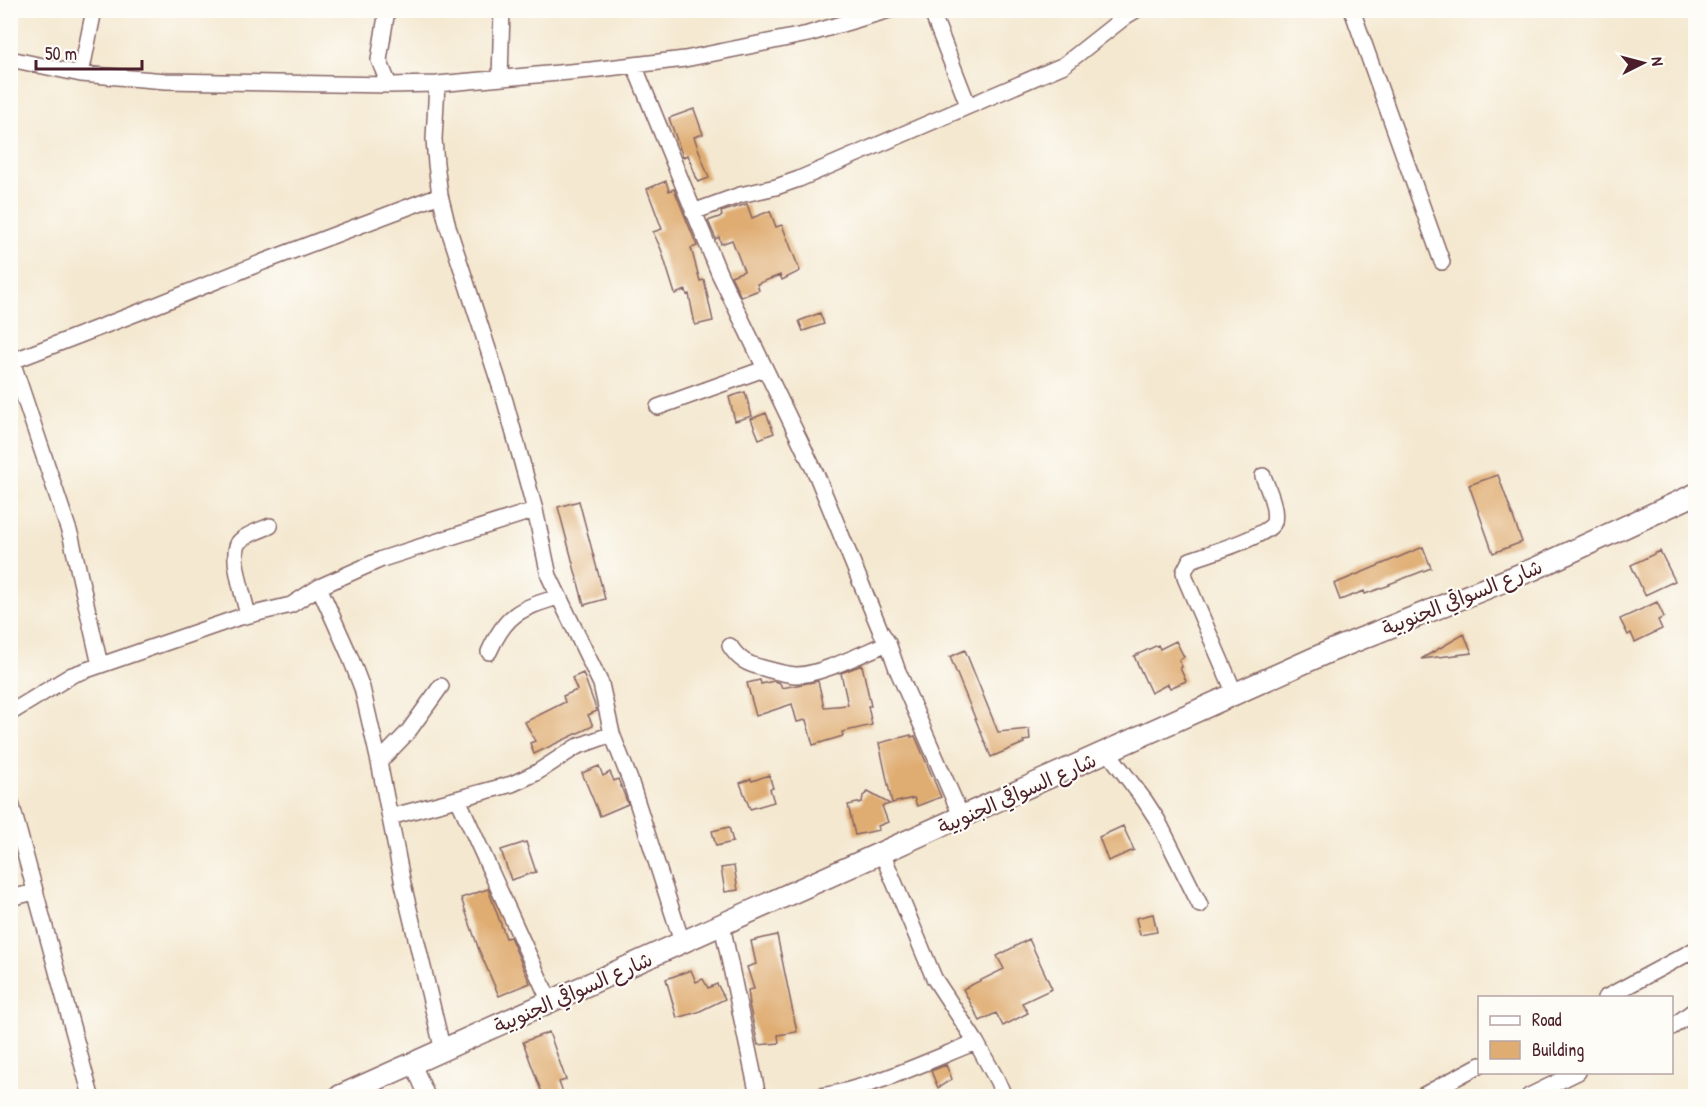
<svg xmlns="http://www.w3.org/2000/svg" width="1706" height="1107" viewBox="0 0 1706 1107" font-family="'Patrick Hand','Playpen Sans Arabic',sans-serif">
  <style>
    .building { fill: #dfac71 }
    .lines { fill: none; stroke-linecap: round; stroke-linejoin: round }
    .street-casing { stroke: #866565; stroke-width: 18 }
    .secondary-casing { stroke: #866565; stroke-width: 24 }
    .street { stroke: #fff; stroke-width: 15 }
    .secondary { stroke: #fff; stroke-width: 21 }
    .labels { text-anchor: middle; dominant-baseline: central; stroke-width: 4.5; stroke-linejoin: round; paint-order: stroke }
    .street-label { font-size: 20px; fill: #4a1f2b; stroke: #fdfcf7 }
  </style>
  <rect width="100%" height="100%" fill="#fdfcf7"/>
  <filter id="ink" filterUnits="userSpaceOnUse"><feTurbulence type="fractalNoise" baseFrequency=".0167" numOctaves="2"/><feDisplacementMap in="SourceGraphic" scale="12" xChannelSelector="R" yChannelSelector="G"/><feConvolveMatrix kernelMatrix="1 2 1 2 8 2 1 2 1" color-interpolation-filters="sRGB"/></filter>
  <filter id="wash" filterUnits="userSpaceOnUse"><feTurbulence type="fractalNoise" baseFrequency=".008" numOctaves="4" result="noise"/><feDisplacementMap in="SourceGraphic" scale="24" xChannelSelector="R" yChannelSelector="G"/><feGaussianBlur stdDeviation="1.35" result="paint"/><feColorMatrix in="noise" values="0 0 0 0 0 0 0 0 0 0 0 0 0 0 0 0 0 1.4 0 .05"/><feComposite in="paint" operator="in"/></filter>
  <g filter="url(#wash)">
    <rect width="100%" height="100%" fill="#f4e8d0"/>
    <g id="blocks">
      <path class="building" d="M 694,109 L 703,134 L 694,137 L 709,178 L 698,182 L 688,155 L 683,157 L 669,118 Z
        M 666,181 L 669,191 L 674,189 L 697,246 L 691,248 L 700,281 L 704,280 L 713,321 L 695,325 L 689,294 L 687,295 L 686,290 L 675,294 L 661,249 L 653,232 L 662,229 L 647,189 Z
        M 747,204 L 752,218 L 770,211 L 776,227 L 782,225 L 800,271 L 782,280 L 780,275 L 757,284 L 759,290 L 741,297 L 731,276 L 744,271 L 732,240 L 721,244 L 719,237 L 716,239 L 708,221 L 722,216 L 721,212 Z
        M 820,313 L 824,324 L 803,331 L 799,321 Z
        M 745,392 L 752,416 L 735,421 L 729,397 Z
        M 766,413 L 774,433 L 759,439 L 751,419 Z
        M 1498,475 L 1522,542 L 1493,553 L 1469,485 Z
        M 579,501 L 605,599 L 584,605 L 558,507 Z
        M 1423,547 L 1431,568 L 1389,584 L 1390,585 L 1365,594 L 1364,591 L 1340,600 L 1334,584 Z
        M 1660,551 L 1675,581 L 1645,595 L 1631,565 Z
        M 1657,602 L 1664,617 L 1658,620 L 1662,629 L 1635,642 L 1631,633 L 1628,635 L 1620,619 Z
        M 1464,634 L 1472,653 L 1421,659 Z
        M 1176,641 L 1184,657 L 1179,660 L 1182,667 L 1180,668 L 1186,681 L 1170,688 L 1168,684 L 1151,693 L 1134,656 L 1158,645 L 1160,649 Z
        M 965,650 L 998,732 L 1029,729 L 1030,740 L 1023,741 L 1024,743 L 991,757 L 950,657 Z
        M 862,665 L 871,706 L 868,706 L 872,725 L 842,732 L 843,736 L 813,745 L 806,720 L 797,722 L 792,704 L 756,716 L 747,683 L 760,680 L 761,684 L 774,681 L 780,683 L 782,688 L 818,681 L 824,707 L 848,705 L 841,673 Z
        M 583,673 L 597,711 L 588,715 L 593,726 L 534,754 L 530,743 L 535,741 L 525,722 L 565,702 L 563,696 L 577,690 L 572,678 Z
        M 911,735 L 911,737 L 915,736 L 941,797 L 917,806 L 914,798 L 892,803 L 879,743 Z
        M 599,766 L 603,776 L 610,772 L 614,781 L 618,779 L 628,804 L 600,816 L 582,773 Z
        M 769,775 L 773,788 L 770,789 L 774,802 L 750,809 L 740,783 L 751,779 L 752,781 Z
        M 868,792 L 890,804 L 882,806 L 888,822 L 878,826 L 879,830 L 855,835 L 848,805 L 862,802 L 863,796 Z
        M 1123,826 L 1134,850 L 1108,861 L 1099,837 Z
        M 729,827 L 733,842 L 716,846 L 712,831 Z
        M 526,842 L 536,872 L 511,880 L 501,850 Z
        M 734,866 L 738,890 L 725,892 L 721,868 Z
        M 488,889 L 506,938 L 510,937 L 530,983 L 499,996 L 479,950 L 461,898 Z
        M 1153,914 L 1157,932 L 1140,935 L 1136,918 Z
        M 777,935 L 797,1032 L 778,1035 L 779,1043 L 758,1045 L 749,1004 L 750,1004 L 748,990 L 754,989 L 747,967 L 756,964 L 751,941 Z
        M 1029,939 L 1052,989 L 1022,1003 L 1028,1013 L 1003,1026 L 996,1013 L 980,1021 L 963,989 L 1004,969 L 997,956 Z
        M 691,970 L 696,982 L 703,979 L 708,988 L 717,984 L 725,999 L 698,1012 L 677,1018 L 666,979 Z
        M 549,1032 L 566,1080 L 559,1082 L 564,1096 L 543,1096 L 523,1042 Z
        M 946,1065 L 952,1079 L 938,1088 L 931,1071 Z"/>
    </g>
  </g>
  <g filter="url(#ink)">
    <use href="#blocks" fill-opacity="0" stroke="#866565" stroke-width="1.5"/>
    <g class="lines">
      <defs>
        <path id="street" d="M 387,10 L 379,60 L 389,85
          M 931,10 L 968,105
          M 1352,10 L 1442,262
          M 10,59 L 81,74 L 166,81 L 389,85 L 437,84 L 591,70 L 685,59 L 808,34 L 889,10
          M 634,65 L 719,273 L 817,476 L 881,632 L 888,643 L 897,669 L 962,818
          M 81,74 L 94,10
          M 500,78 L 502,10
          M 437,84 L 434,139 L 436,164 L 440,195 L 448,227 L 505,401 L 535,510 L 549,576 L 601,684 L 612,734 L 630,780 L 682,942
          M 693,212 L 740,195 L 776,187 L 799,179 L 1064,65 L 1126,16 L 1136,10
          M 12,361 L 71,537 L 100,665
          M 10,362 L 142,311 L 263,262 L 440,195
          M 658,407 L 764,369
          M 319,587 L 349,654 L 362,688 L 379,762 L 403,884 L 443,1051
          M 248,615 C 245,601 228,551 240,541 C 247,534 261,530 270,526
          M 730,646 C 739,660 747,664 763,668 C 774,671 784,674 795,675 C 818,676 865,652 888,643
          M 489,652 C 506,614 519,609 558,597
          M 1235,694 L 1186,580 L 1184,572 L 1190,560 C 1205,555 1271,535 1274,522 C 1277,507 1268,489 1263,476
          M 10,713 L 72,675 L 237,618 L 291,605 L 319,587 L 382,559 L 535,510
          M 1108,752 L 1145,801 L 1158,821 L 1200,905
          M 379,762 L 408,732 L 441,686
          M 10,799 L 91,1096
          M 458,799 L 550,1002
          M 390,817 L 512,784 L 536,773 L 576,747 L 612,734
          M 882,853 L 934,978 L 976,1042 L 997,1080 L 1004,1096
          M 10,898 L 35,892
          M 722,925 L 758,1096
          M 1605,998 L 1696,949
          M 1672,1027 L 1696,1009
          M 413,1064 L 427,1096
          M 821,1096 C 872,1088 928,1061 976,1042
          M 1422,1096 L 1480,1065
          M 1529,1096 L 1578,1072"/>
        <path id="secondary" d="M 340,1096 L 1328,652 L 1534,569 L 1696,494"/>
      </defs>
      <use href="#street" class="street-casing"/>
      <use href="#secondary" class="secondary-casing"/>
      <use href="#street" class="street"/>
      <use href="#secondary" class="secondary"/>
    </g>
  </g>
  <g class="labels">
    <g class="street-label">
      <text transform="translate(1462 597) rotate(-22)">شارع السواقي الجنوبية</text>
      <text transform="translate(1017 793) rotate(-24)">شارع السواقي الجنوبية</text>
      <text transform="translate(573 992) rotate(-24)">شارع السواقي الجنوبية</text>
    </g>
  </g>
  <rect width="1706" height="1107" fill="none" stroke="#fdfcf7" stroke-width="36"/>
  <rect x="1478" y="996" width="195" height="78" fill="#fdfcf7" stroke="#b5a4a5" stroke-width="1.5"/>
  <rect x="1490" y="1016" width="30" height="9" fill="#ffffff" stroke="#b5a4a5" stroke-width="1.5"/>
  <text x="1532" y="1026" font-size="18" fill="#4a1f2b">Road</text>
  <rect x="1490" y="1041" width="30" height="18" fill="#dfac71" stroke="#b5a4a5" stroke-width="1.5"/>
  <text x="1532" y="1056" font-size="18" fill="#4a1f2b">Building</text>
  <g transform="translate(1643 63) rotate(84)" stroke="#fdfcf7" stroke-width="4.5" paint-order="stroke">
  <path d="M0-4.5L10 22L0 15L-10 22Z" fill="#4a1f2b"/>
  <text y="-9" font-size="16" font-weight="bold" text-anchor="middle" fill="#4a1f2b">N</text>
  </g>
  <path d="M36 60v9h106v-9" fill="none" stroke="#4a1f2b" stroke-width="3"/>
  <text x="45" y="60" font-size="18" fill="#4a1f2b" stroke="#fdfcf7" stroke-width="4.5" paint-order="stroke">50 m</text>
</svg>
